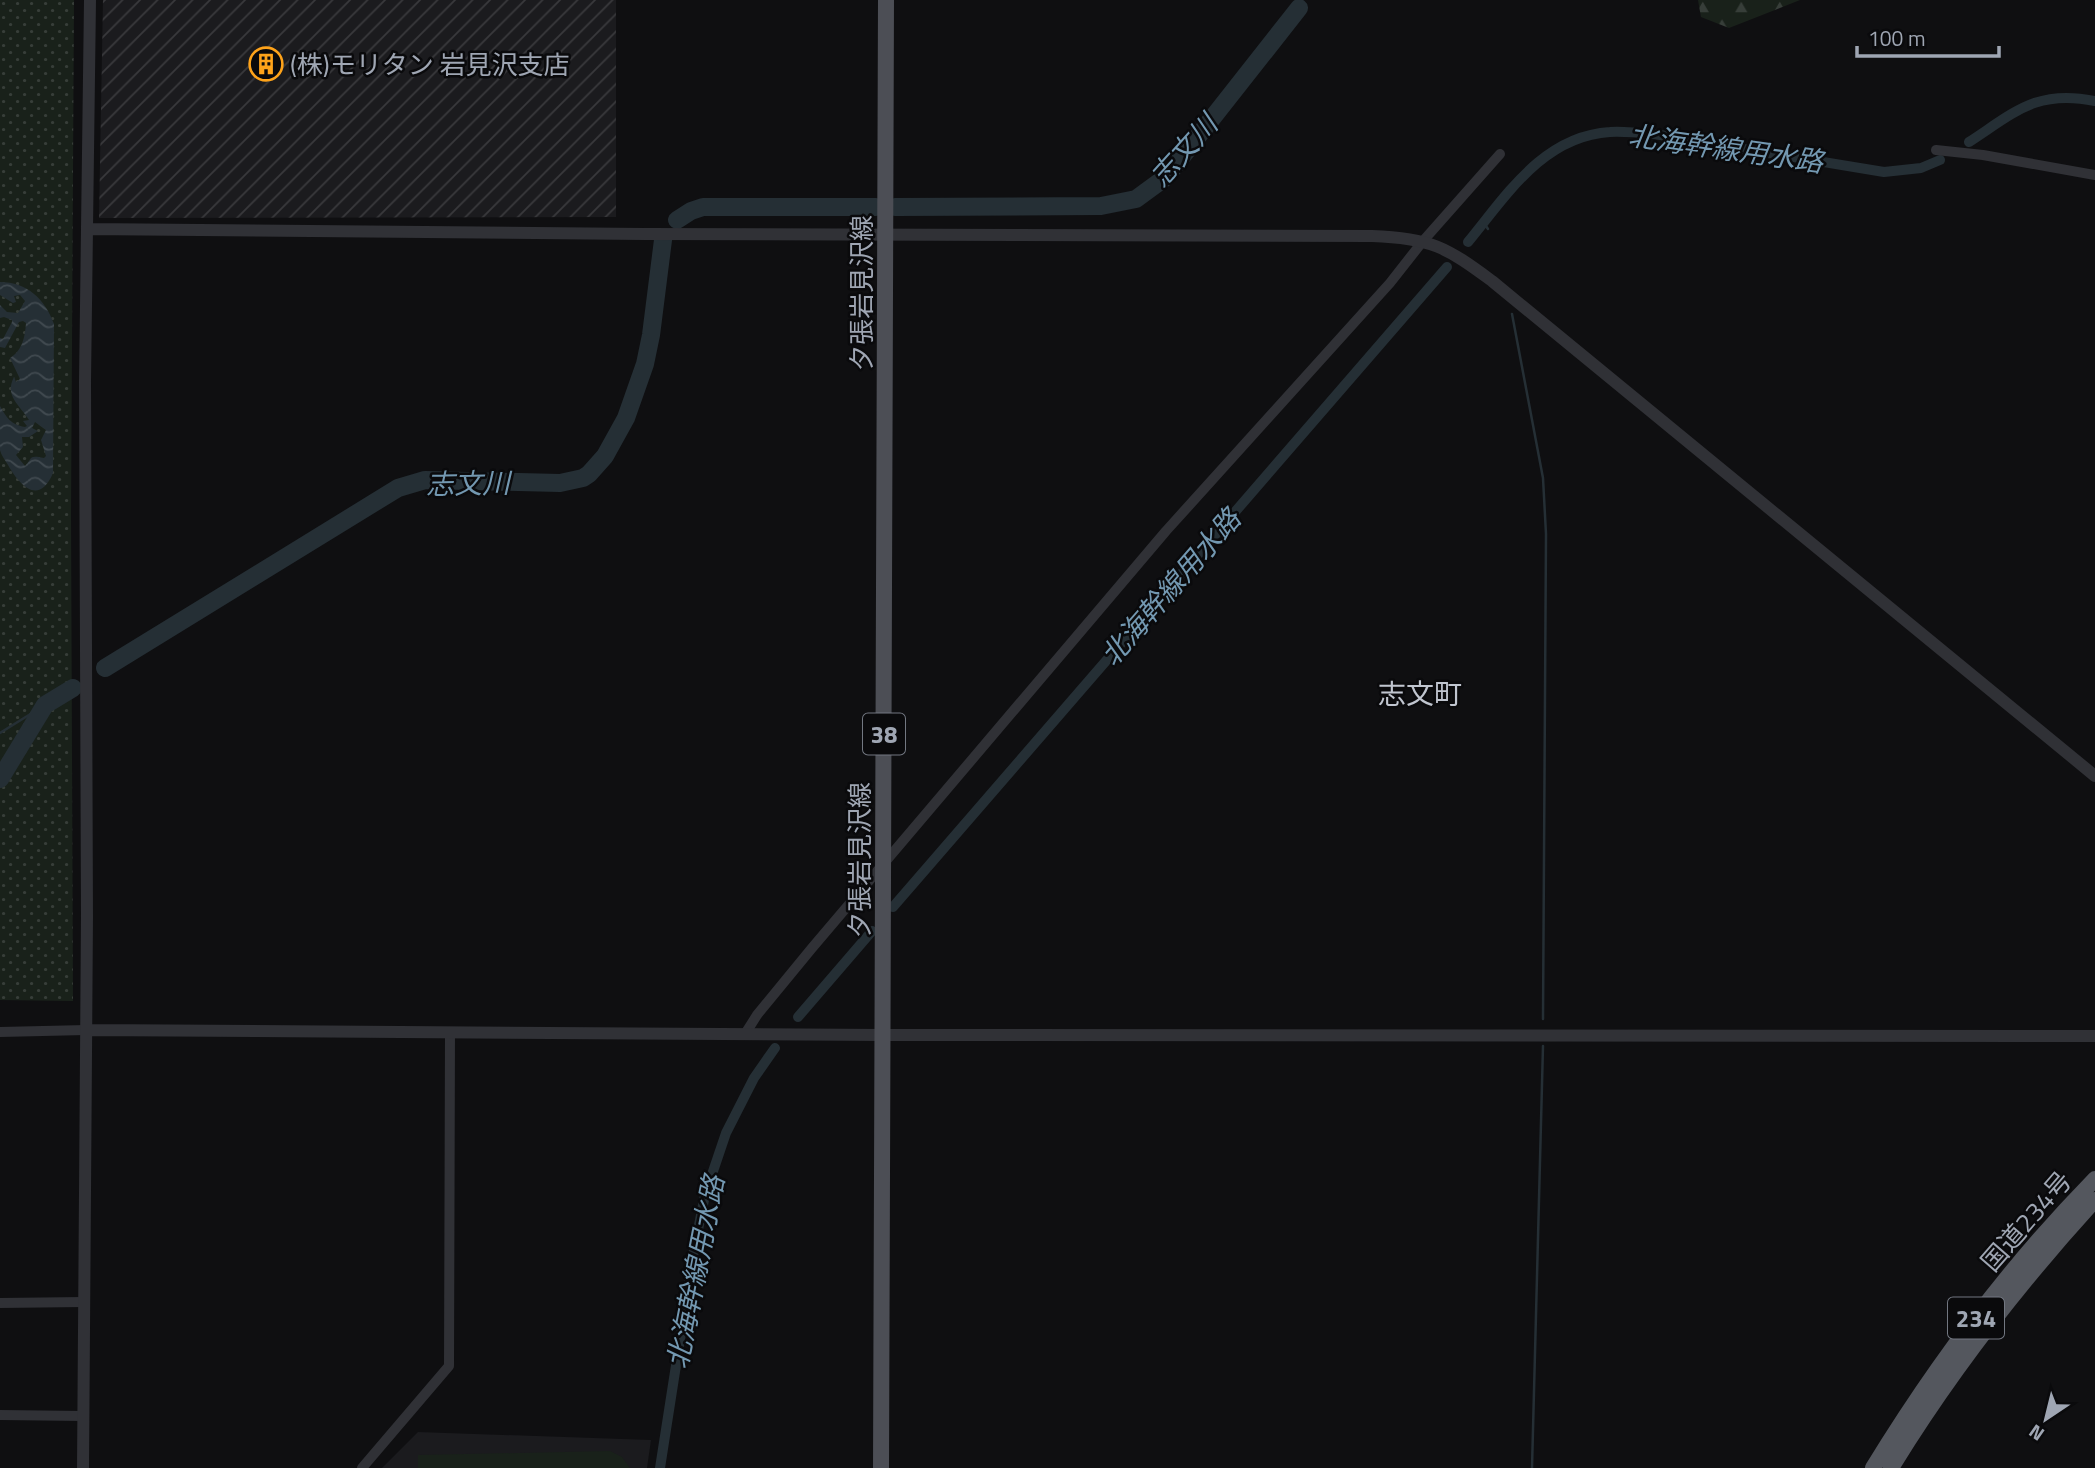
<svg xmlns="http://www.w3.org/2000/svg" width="2095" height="1468" viewBox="0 0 2095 1468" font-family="'Titillium Web','Noto Sans JP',sans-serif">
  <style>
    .built { fill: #1b1b1e }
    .industrial { fill: url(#industrial-furrows) }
    .grass { fill: url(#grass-dots) }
    .forest { fill: url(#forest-firs) }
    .garden { fill: #19211a }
    .water { fill: url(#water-waves); fill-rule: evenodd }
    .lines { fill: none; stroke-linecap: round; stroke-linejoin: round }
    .stream { stroke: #252f35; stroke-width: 2.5 }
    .canal { stroke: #252f35; stroke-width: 10 }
    .river { stroke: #252f35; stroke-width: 18 }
    .minor { stroke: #303136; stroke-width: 10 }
    .tertiary { stroke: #303136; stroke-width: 12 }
    .primary { stroke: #4c4e55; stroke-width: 16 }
    .trunk { stroke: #54575e; stroke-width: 16 }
    .labels { text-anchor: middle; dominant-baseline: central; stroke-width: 5; stroke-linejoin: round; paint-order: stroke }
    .shield { fill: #0a0a0c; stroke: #727781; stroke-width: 2 }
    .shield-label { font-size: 24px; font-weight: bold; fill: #9fa6b3 }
    .poi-label { font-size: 26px; fill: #9fa6b3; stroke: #0a0a0c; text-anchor: start }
    .street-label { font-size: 26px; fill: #9fa6b3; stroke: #0a0a0c }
    .water-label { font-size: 28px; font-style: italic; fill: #7398b1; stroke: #0a0a0c }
    .neighbourhood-label { font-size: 28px; fill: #c0c5cf; stroke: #0a0a0c }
  </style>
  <defs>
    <pattern id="industrial-furrows" width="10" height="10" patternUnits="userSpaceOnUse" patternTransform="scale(1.75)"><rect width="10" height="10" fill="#1b1b1e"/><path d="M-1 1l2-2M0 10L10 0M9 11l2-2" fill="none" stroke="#39393c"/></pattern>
    <pattern id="grass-dots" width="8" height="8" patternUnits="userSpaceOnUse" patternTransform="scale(1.75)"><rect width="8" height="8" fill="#19211a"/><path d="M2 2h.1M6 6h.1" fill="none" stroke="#373e39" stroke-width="1.8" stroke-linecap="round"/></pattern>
    <pattern id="forest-firs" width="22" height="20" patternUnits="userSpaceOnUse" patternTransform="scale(1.75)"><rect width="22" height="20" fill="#19211a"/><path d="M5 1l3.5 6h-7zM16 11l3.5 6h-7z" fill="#373e39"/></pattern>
    <pattern id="water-waves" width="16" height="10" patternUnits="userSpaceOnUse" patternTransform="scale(1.75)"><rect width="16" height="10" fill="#252f35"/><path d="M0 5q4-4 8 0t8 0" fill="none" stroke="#414a50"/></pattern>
  </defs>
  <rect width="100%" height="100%" fill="#0f0f11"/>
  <path class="built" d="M 418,1432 L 651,1440 L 647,1468 L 382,1468 Z"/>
  <path class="industrial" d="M 103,0 L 616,0 L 616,217 L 99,218 Z"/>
  <path class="grass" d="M 0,0 L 74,0 L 71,514 L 73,1001 L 0,1000 Z"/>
  <path class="forest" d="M 1698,0 L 1800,0 L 1729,28 L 1701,17 Z"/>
  <path class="garden" d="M 610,1451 L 622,1457 L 630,1468 L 418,1468 L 418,1455 Z"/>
  <path class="water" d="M 0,282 C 27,282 45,299 54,324 L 53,473 C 39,506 20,486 8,465 C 5,460 1,455 0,450 C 0,437 0,419 0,406 C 7,418 10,424 25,427 L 27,426 L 23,421 L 29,420 C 20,405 4,396 14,377 L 16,382 L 20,379 L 10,358 C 23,350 25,336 26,323 L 23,321 L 19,322 L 5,348 L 0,347 L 0,338 L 3,339 L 12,322 L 12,320 L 4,317 L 0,318 L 0,305 L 7,312 L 18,313 L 25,301 L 20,295 L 14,296 L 16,302 L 13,303 L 0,295 ZM 35,422 L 46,430 L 41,440 L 46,456 L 44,458 C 28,455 33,458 25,466 L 16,455 L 23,447 L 22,437 L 29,437 L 38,431 L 32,428 Z"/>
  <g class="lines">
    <path class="stream" d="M 1484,223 L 1488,229
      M 1512,314 L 1543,478 L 1546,534 L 1543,1019
      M 0,733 L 45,705
      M 1532,1468 L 1543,1046"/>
    <path class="canal" d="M 1969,142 C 2015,112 2037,89 2095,101
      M 1468,242 C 1506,196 1543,136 1610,132 C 1622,131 1636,133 1648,133 L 1884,172 L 1921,168 L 1940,160
      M 893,907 L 1447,267
      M 798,1017 L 872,931
      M 660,1468 L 694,1250 L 705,1195 L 726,1133 L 754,1078 L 775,1048"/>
    <path class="river" d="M 895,207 L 1101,206 L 1136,199 L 1166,177 L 1299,8
      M 677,220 L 691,211 L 703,207 L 876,207
      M 105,668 L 398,488 L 425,480 L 560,483 L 583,478 L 589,474 L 605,456 L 626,418 L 645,364 L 651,335 L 663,240
      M 0,779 L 45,705 L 73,688"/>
    <path class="minor" d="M 1936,150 L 1983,155 L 2095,175
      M 0,1032 L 86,1030
      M 745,1034 L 757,1015 L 812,948 L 1166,531 L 1390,283 L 1423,241 L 1500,154
      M 0,1303 L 84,1302
      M 0,1415 L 83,1416
      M 362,1468 L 449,1366 L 450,1032"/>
    <path class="tertiary" d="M 87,229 L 644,234 L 1372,236 C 1431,238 1446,247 1492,281 L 2095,776
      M 86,1030 L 883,1035 L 2095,1036
      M 83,1468 L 87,916 L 85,382 L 90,0"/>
    <path class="primary" d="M 881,1468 L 886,0"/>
    <path class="trunk" d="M 1873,1468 C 1936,1365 2010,1266 2095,1179
      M 1891,1468 C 1950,1372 2019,1283 2095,1200"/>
  </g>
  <defs>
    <symbol id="building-ring" viewBox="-11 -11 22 22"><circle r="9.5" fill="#0a0a0c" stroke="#fea31a" stroke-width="1.5"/><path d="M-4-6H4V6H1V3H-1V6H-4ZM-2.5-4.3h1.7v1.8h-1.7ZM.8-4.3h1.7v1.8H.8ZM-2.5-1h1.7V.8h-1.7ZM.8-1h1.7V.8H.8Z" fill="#fea31a"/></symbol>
  </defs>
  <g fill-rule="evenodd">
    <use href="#building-ring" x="247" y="45" width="38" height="38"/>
  </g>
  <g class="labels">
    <g class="shield">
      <rect x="863" y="713.5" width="42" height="41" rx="5"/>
      <rect x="1948" y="1297.5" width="56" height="41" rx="5"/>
    </g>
    <g class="shield-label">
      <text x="884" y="734">38</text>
      <text x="1976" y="1318">234</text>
    </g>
    <g class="poi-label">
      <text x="290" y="64">(株)モリタン 岩見沢支店</text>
    </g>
    <g class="street-label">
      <text transform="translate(861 293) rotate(-90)">夕張岩見沢線</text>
      <text transform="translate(859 860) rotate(-90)">夕張岩見沢線</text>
      <text transform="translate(2026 1221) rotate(-49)">国道234号</text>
    </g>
    <g class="water-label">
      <text transform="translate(1726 148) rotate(8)">北海幹線用水路</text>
      <text transform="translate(1183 150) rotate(-48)">志文川</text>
      <text transform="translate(468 483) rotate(-1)">志文川</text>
      <text transform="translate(1170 587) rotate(-49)">北海幹線用水路</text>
      <text transform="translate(695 1272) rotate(-79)">北海幹線用水路</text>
    </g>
    <g class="neighbourhood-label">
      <text x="1420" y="693">志文町</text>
    </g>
  </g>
  <g transform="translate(2046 1419) rotate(215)" stroke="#0a0a0c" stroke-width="5" paint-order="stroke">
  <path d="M0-5L12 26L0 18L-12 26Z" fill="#9fa6b3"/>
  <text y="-10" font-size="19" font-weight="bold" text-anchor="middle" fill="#9fa6b3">N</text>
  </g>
  <path d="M1857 46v10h142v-10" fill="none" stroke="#9fa6b3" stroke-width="3.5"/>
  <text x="1868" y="46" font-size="21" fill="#9fa6b3" stroke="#0a0a0c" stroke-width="5" paint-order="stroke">100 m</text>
</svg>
